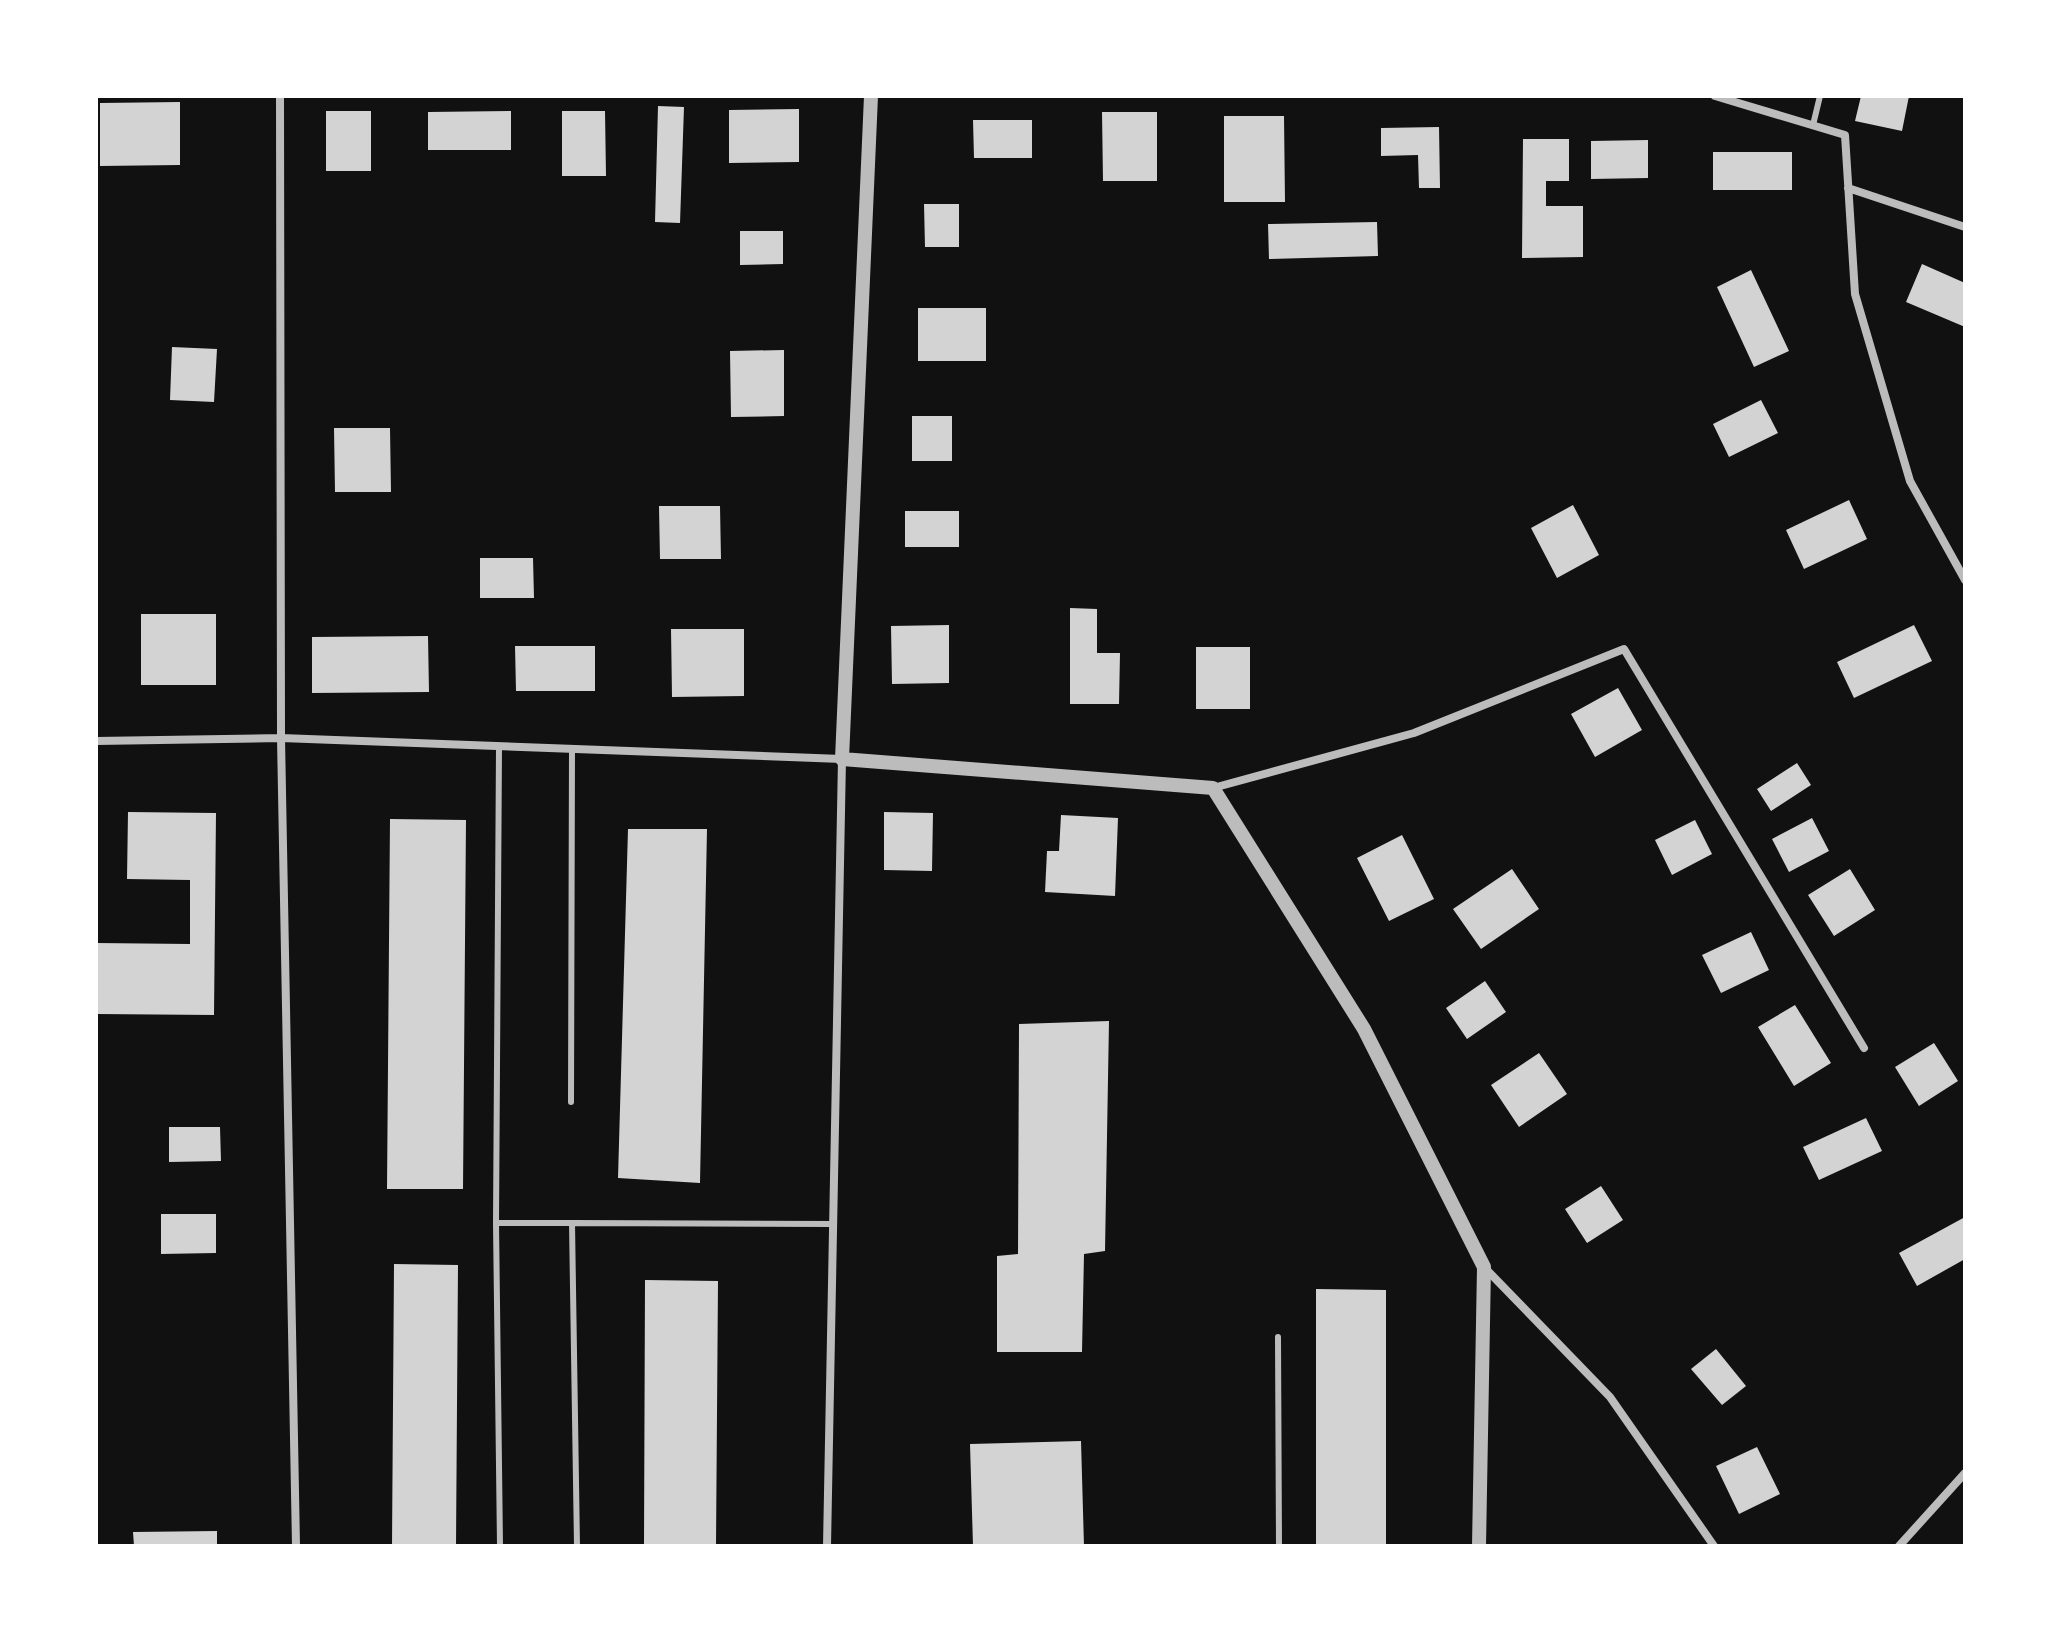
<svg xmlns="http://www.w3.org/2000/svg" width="2061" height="1642" viewBox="0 0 2061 1642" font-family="Roboto,sans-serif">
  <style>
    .building { fill: #d3d3d3 }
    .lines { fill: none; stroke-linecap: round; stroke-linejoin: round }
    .service { stroke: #bcbcbc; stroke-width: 6 }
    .minor { stroke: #bcbcbc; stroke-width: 8 }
    .tertiary { stroke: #bcbcbc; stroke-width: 14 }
  </style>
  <rect width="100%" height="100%" fill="#111"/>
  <path class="building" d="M 1861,96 L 1909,96 L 1902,131 L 1855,121 Z
    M 180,102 L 180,165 L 100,166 L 100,103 Z
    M 658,106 L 684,107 L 680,223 L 655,222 Z
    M 799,109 L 799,162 L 729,163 L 729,110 Z
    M 326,111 L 371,111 L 371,171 L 326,171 Z
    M 511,111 L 511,150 L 428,150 L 428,112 Z
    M 562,111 L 605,111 L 606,176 L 562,176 Z
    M 1102,112 L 1157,112 L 1157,181 L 1103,181 Z
    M 1224,116 L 1284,116 L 1285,202 L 1224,202 Z
    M 973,120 L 1032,120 L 1032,158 L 974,158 Z
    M 1439,127 L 1440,188 L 1419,188 L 1418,155 L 1381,156 L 1381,128 Z
    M 1523,139 L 1569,139 L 1569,181 L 1546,181 L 1546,206 L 1583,206 L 1583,257 L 1522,258 Z
    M 1648,140 L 1648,178 L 1591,179 L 1591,141 Z
    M 1713,152 L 1792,152 L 1792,190 L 1713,190 Z
    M 924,204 L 959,204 L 959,247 L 925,247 Z
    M 1377,222 L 1378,256 L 1269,259 L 1268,224 Z
    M 740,231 L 783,231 L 783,264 L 740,265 Z
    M 1922,264 L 1965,283 L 1965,327 L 1906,302 Z
    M 1751,270 L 1789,351 L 1754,367 L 1717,287 Z
    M 918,308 L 986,308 L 986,361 L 918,361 Z
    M 172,347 L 217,349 L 214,402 L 170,400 Z
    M 784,350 L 784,416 L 731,417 L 730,351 Z
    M 1761,400 L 1778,433 L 1729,457 L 1713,424 Z
    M 912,416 L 952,416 L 952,461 L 912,461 Z
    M 334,428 L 390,428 L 391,492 L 335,492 Z
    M 1849,500 L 1867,539 L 1804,569 L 1786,530 Z
    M 1573,505 L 1599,555 L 1557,578 L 1531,528 Z
    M 659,506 L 720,506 L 721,559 L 660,559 Z
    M 905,511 L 959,511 L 959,547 L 905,547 Z
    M 480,558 L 533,558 L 534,598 L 480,598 Z
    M 1070,608 L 1097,609 L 1097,653 L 1120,653 L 1119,704 L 1070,704 Z
    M 141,614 L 216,614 L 216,685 L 141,685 Z
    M 949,625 L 949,683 L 892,684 L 891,626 Z
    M 1914,625 L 1932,661 L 1854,698 L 1837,662 Z
    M 671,629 L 744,629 L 744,696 L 672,697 Z
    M 428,636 L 429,692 L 312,693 L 312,637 Z
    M 515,646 L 595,646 L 595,691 L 516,691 Z
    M 1196,647 L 1250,647 L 1250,709 L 1196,709 Z
    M 1618,688 L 1642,730 L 1595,757 L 1571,714 Z
    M 1797,763 L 1811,785 L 1771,811 L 1757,789 Z
    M 128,812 L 216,813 L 214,1015 L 96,1014 L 96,943 L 190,944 L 190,880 L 127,879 Z
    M 884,812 L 933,813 L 932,871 L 884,870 Z
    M 1061,815 L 1118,818 L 1115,896 L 1045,892 L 1047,851 L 1059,851 Z
    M 1812,818 L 1829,851 L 1789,872 L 1772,839 Z
    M 390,819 L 466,820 L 463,1189 L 387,1189 Z
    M 1695,820 L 1712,854 L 1672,875 L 1655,840 Z
    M 628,829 L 707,829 L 700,1183 L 618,1178 Z
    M 1402,835 L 1434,899 L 1389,921 L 1357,858 Z
    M 1512,869 L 1539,909 L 1481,949 L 1453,909 Z
    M 1850,869 L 1875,910 L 1834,936 L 1808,895 Z
    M 1751,932 L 1769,970 L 1721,993 L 1702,955 Z
    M 1485,981 L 1506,1012 L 1467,1039 L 1446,1008 Z
    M 1795,1005 L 1831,1063 L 1794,1086 L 1758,1027 Z
    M 1109,1021 L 1105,1251 L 1084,1254 L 1082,1352 L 997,1352 L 997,1256 L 1018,1254 L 1019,1024 Z
    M 1934,1043 L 1958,1081 L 1919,1106 L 1895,1067 Z
    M 1539,1053 L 1567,1094 L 1519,1127 L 1491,1085 Z
    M 1866,1118 L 1882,1151 L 1819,1180 L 1803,1147 Z
    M 169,1127 L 220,1127 L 221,1161 L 169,1162 Z
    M 1601,1186 L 1623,1220 L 1587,1243 L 1565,1209 Z
    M 161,1214 L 216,1214 L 216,1253 L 161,1254 Z
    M 1965,1217 L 1965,1259 L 1917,1286 L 1899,1253 Z
    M 394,1264 L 458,1265 L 456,1546 L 392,1546 Z
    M 645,1280 L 718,1281 L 716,1546 L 644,1546 Z
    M 1316,1289 L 1386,1290 L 1386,1546 L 1316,1546 Z
    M 1716,1349 L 1746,1386 L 1722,1405 L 1691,1369 Z
    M 1081,1441 L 1084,1546 L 973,1546 L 970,1444 Z
    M 1757,1447 L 1780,1494 L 1739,1514 L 1716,1466 Z
    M 217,1531 L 217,1546 L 134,1546 L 133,1532 Z"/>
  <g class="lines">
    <path class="service" d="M 1813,125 L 1820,96
      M 499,747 L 496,1223 L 500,1546
      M 571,1102 L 572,749
      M 496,1223 L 572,1223
      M 1278,1337 L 1279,1546
      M 577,1546 L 572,1223 L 833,1224"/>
    <path class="minor" d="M 280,96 L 281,738 L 296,1546
      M 1715,96 L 1845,135 L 1855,294 L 1910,481 L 1965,580
      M 1848,188 L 1965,227
      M 96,741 L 281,738 L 842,759 L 827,1546
      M 1213,788 L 1414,733 L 1624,649 L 1864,1048
      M 1484,1267 L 1610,1397 L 1714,1546
      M 1899,1546 L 1965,1473"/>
    <path class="tertiary" d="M 871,96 L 842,759 L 1213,788 L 1364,1029 L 1484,1267 L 1479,1546"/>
  </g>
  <rect width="2061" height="1642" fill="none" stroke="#ffffff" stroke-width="196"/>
</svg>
